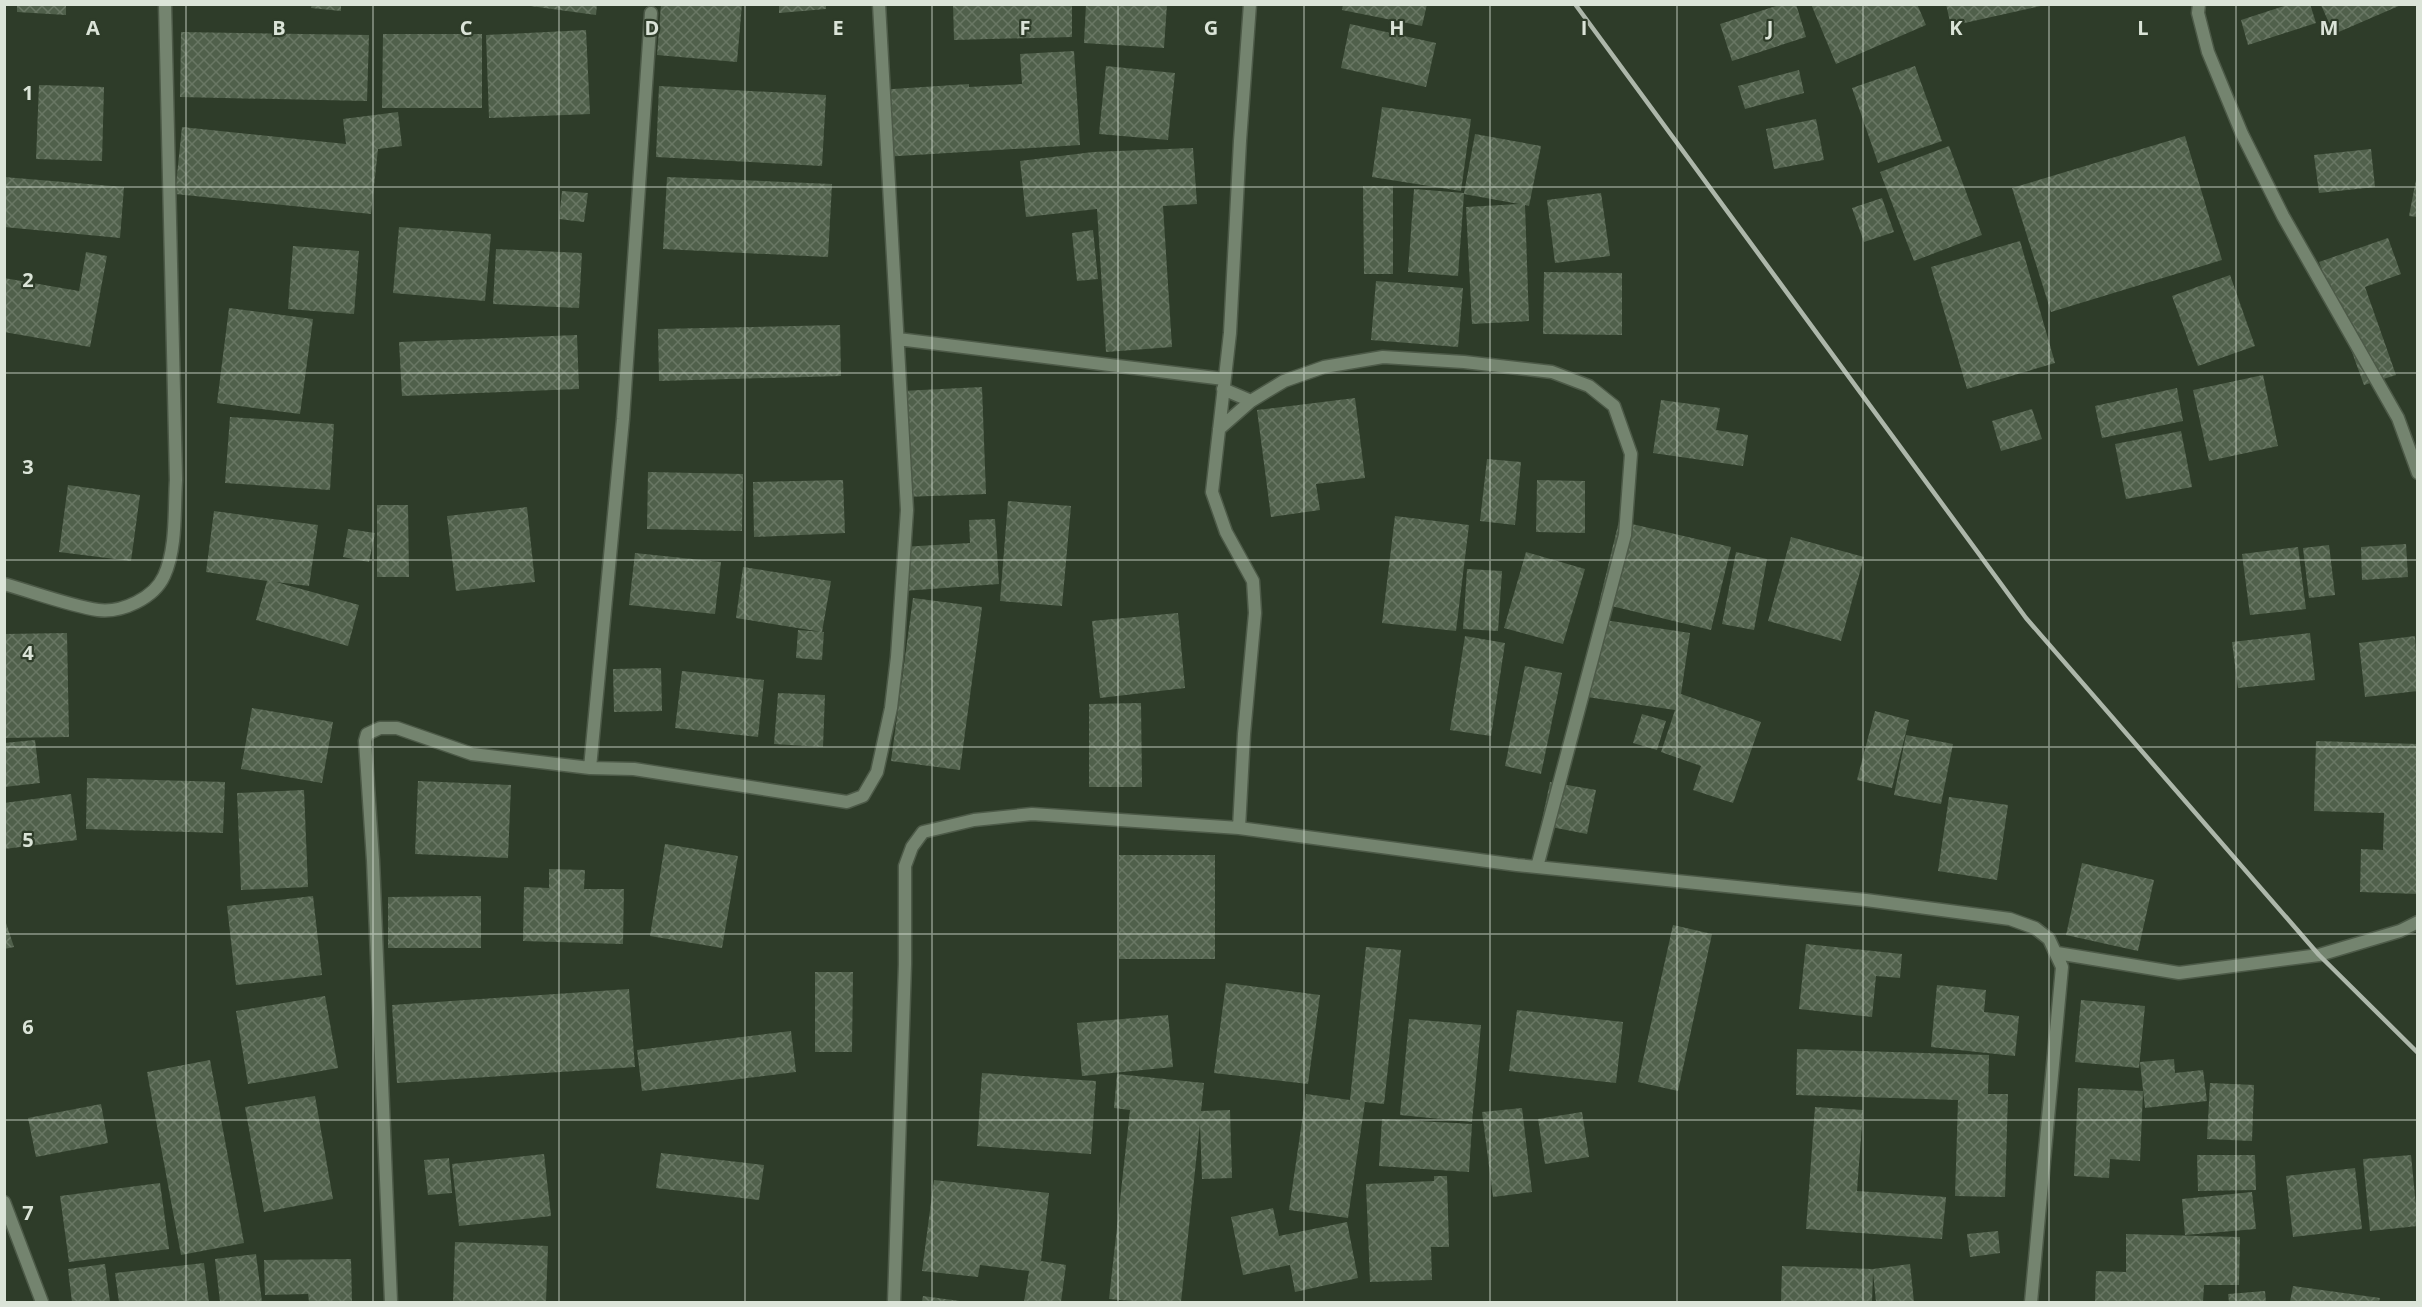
<svg xmlns="http://www.w3.org/2000/svg" width="2422" height="1307" viewBox="0 0 2422 1307" font-family="'Open Sans',sans-serif">
  <style>
    .building { fill: url(#building-cross-hatch) }
    .lines { fill: none; stroke-linecap: round; stroke-linejoin: round }
    .minor-casing { stroke: #4d5a48; stroke-width: 15 }
    .minor { stroke: #74846f; stroke-width: 12 }
    .rail { stroke: #adb7aa; stroke-width: 4.5 }
    .grid { fill: none; stroke: #dbe4d8; stroke-width: 1.5; stroke-opacity: 0.55 }
    .grid-label { font-size: 20px; text-anchor: middle; font-weight: bold; fill: #dbe4d8; stroke: #2e3c29; stroke-width: 4.5; stroke-linejoin: round; paint-order: stroke }
  </style>
  <defs>
    <pattern id="building-cross-hatch" width="8" height="8" patternUnits="userSpaceOnUse" patternTransform="scale(1.5)"><rect width="8" height="8" fill="#50604b"/><path d="M0 0l8 8M0 8l8-8" fill="none" stroke="#697764"/></pattern>
  </defs>
  <rect width="100%" height="100%" fill="#2e3c29"/>
  <path class="building" d="M 17,4 L 66,4 L 66,15 L 17,12 Z
    M 312,4 L 341,4 L 341,11 L 311,8 Z
    M 516,4 L 597,4 L 596,15 Z
    M 661,4 L 742,4 L 737,62 L 657,55 Z
    M 779,4 L 826,4 L 826,9 L 779,13 Z
    M 953,4 L 1072,4 L 1072,37 L 954,40 Z
    M 1086,4 L 1167,4 L 1164,48 L 1084,43 Z
    M 1343,4 L 1427,4 L 1422,26 L 1342,10 Z
    M 1782,4 L 1796,4 L 1806,37 L 1732,61 L 1720,24 Z
    M 1811,4 L 1917,4 L 1926,25 L 1836,64 Z
    M 1946,4 L 2045,4 L 2045,5 L 1951,26 Z
    M 2290,4 L 2310,4 L 2316,23 L 2248,45 L 2241,20 Z
    M 2321,5 L 2401,5 L 2334,34 Z
    M 1350,24 L 1436,43 L 1426,87 L 1341,68 Z
    M 586,30 L 590,114 L 489,118 L 486,35 Z
    M 181,32 L 369,35 L 367,101 L 180,97 Z
    M 383,34 L 482,34 L 482,108 L 382,108 Z
    M 1074,51 L 1080,145 L 882,157 L 878,90 L 969,84 L 969,87 L 1022,84 L 1020,54 Z
    M 1106,66 L 1175,73 L 1168,140 L 1099,134 Z
    M 1915,66 L 1942,141 L 1878,163 L 1852,88 Z
    M 1799,70 L 1804,93 L 1745,109 L 1738,86 Z
    M 39,85 L 104,87 L 102,161 L 36,159 Z
    M 659,86 L 826,95 L 822,166 L 656,157 Z
    M 1382,107 L 1471,119 L 1461,191 L 1372,177 Z
    M 398,112 L 402,146 L 378,149 L 371,214 L 175,194 L 182,127 L 346,144 L 343,119 Z
    M 1816,119 L 1824,160 L 1774,169 L 1766,129 Z
    M 1475,134 L 1541,146 L 1529,206 L 1525,205 L 1529,321 L 1472,324 L 1466,207 L 1519,204 L 1464,194 L 1458,276 L 1408,272 L 1414,189 L 1464,193 Z
    M 2185,136 L 2222,260 L 2051,312 L 2012,188 Z
    M 1949,146 L 1982,235 L 1914,261 L 1880,172 Z
    M 1193,148 L 1197,204 L 1163,206 L 1172,347 L 1106,352 L 1097,209 L 1026,217 L 1020,161 L 1093,152 Z
    M 2371,149 L 2375,187 L 2319,193 L 2314,155 Z
    M 4,177 L 124,187 L 120,238 L 4,227 Z
    M 667,177 L 832,184 L 828,257 L 663,249 Z
    M 2416,180 L 2418,180 L 2418,217 L 2409,216 Z
    M 1363,186 L 1393,186 L 1393,274 L 1364,274 Z
    M 562,191 L 588,193 L 584,222 L 559,219 Z
    M 1601,193 L 1610,256 L 1555,263 L 1547,200 Z
    M 1882,198 L 1894,232 L 1864,242 L 1852,208 Z
    M 399,227 L 491,234 L 485,301 L 393,293 Z
    M 1093,230 L 1098,279 L 1077,281 L 1072,233 Z
    M 2388,238 L 2401,274 L 2365,287 L 2396,375 L 2364,385 L 2319,262 Z
    M 2020,241 L 2055,363 L 1967,389 L 1931,267 Z
    M 293,246 L 359,251 L 354,314 L 288,309 Z
    M 496,249 L 582,253 L 579,308 L 493,304 Z
    M 86,252 L 107,256 L 90,347 L 4,332 L 4,278 L 79,291 Z
    M 1544,272 L 1622,273 L 1622,335 L 1543,334 Z
    M 2230,275 L 2255,346 L 2198,366 L 2172,296 Z
    M 1376,281 L 1463,288 L 1458,347 L 1371,340 Z
    M 229,308 L 313,319 L 300,414 L 217,403 Z
    M 840,325 L 841,376 L 659,381 L 658,329 Z
    M 577,335 L 579,389 L 402,396 L 399,342 Z
    M 2263,375 L 2278,446 L 2209,461 L 2193,390 Z
    M 982,387 L 986,494 L 905,497 L 901,391 Z
    M 2177,388 L 2183,421 L 2102,438 L 2095,406 Z
    M 1355,398 L 1365,478 L 1316,484 L 1320,510 L 1271,517 L 1257,410 Z
    M 1661,400 L 1720,408 L 1716,430 L 1748,435 L 1743,466 L 1653,453 Z
    M 2032,409 L 2042,439 L 2001,451 L 1992,421 Z
    M 230,417 L 334,424 L 330,490 L 225,483 Z
    M 2181,431 L 2192,487 L 2126,499 L 2115,444 Z
    M 1487,459 L 1521,462 L 1515,525 L 1480,521 Z
    M 648,472 L 743,474 L 742,531 L 647,529 Z
    M 843,480 L 845,533 L 754,537 L 753,482 Z
    M 1537,480 L 1585,481 L 1585,533 L 1536,532 Z
    M 68,485 L 140,495 L 131,561 L 59,552 Z
    M 1008,501 L 1071,506 L 1062,606 L 1000,601 Z
    M 377,505 L 408,505 L 409,577 L 377,577 Z
    M 527,507 L 535,582 L 456,591 L 447,516 Z
    M 214,511 L 318,525 L 309,586 L 276,582 L 359,605 L 348,646 L 256,620 L 267,581 L 206,572 Z
    M 1395,516 L 1469,525 L 1456,631 L 1382,623 Z
    M 995,519 L 999,584 L 903,591 L 901,547 L 970,543 L 969,520 Z
    M 1619,521 L 1731,547 L 1711,630 L 1599,603 Z
    M 348,529 L 375,533 L 369,562 L 343,557 Z
    M 1791,537 L 1864,557 L 1841,641 L 1768,621 Z
    M 2406,544 L 2408,577 L 2362,580 L 2361,547 Z
    M 2329,545 L 2335,595 L 2309,598 L 2303,548 Z
    M 2298,547 L 2306,609 L 2250,615 L 2242,554 Z
    M 1526,552 L 1585,569 L 1563,644 L 1504,628 Z
    M 1736,552 L 1767,559 L 1754,630 L 1722,624 Z
    M 635,553 L 721,562 L 715,614 L 629,605 Z
    M 743,567 L 831,581 L 822,632 L 736,618 Z
    M 1467,569 L 1502,571 L 1498,631 L 1463,629 Z
    M 913,598 L 982,607 L 960,770 L 891,761 Z
    M 1178,613 L 1185,688 L 1100,698 L 1092,621 Z
    M 1598,619 L 1690,633 L 1681,694 L 1761,722 L 1733,803 L 1693,790 L 1701,766 L 1661,752 L 1675,710 L 1587,697 Z
    M 798,630 L 824,632 L 822,660 L 796,658 Z
    M 67,633 L 69,737 L 4,738 L 4,634 Z
    M 2310,633 L 2315,680 L 2238,688 L 2232,642 Z
    M 1465,636 L 1505,643 L 1491,736 L 1450,730 Z
    M 2415,636 L 2418,691 L 2365,697 L 2359,643 Z
    M 1525,666 L 1562,673 L 1541,774 L 1505,766 Z
    M 661,668 L 662,711 L 614,712 L 613,669 Z
    M 682,671 L 764,680 L 758,737 L 675,728 Z
    M 778,693 L 825,695 L 823,747 L 774,744 Z
    M 1141,703 L 1142,787 L 1089,787 L 1089,704 Z
    M 252,708 L 333,722 L 322,783 L 241,769 Z
    M 1875,711 L 1909,720 L 1892,788 L 1857,780 Z
    M 1642,714 L 1666,721 L 1657,750 L 1633,743 Z
    M 1906,735 L 1953,744 L 1941,804 L 1894,795 Z
    M 35,740 L 40,783 L 4,787 L 4,743 Z
    M 2316,741 L 2418,744 L 2418,894 L 2360,892 L 2361,849 L 2383,850 L 2384,813 L 2314,811 Z
    M 87,778 L 225,782 L 223,833 L 86,829 Z
    M 418,781 L 511,785 L 508,858 L 415,854 Z
    M 1550,782 L 1596,790 L 1587,834 L 1541,825 Z
    M 304,790 L 308,887 L 241,890 L 237,793 Z
    M 71,794 L 77,840 L 4,849 L 4,803 Z
    M 1949,797 L 2008,805 L 1997,880 L 1938,871 Z
    M 665,844 L 738,856 L 722,948 L 650,936 Z
    M 1119,855 L 1215,855 L 1215,959 L 1119,959 Z
    M 2082,863 L 2154,880 L 2138,951 L 2066,935 Z
    M 549,869 L 585,870 L 584,889 L 624,889 L 623,944 L 523,941 L 524,887 L 549,888 Z
    M 313,896 L 322,975 L 236,985 L 227,906 Z
    M 481,896 L 481,948 L 388,948 L 388,897 Z
    M 4,917 L 14,947 L 4,949 Z
    M 1673,925 L 1712,934 L 1678,1091 L 1638,1082 Z
    M 1806,944 L 1902,954 L 1900,978 L 1876,976 L 1872,1017 L 1799,1009 Z
    M 1366,947 L 1401,950 L 1384,1104 L 1365,1102 L 1348,1218 L 1289,1210 L 1306,1094 L 1350,1100 Z
    M 815,972 L 853,972 L 852,1052 L 815,1052 Z
    M 1226,983 L 1320,995 L 1308,1084 L 1214,1073 Z
    M 1937,985 L 1986,990 L 1984,1012 L 2019,1016 L 2015,1056 L 1931,1047 Z
    M 629,989 L 635,1067 L 397,1083 L 392,1005 Z
    M 325,996 L 338,1068 L 248,1084 L 236,1011 Z
    M 2081,1000 L 2145,1006 L 2139,1068 L 2075,1062 Z
    M 1517,1010 L 1623,1022 L 1616,1083 L 1509,1071 Z
    M 1168,1015 L 1173,1067 L 1082,1076 L 1077,1023 Z
    M 1409,1019 L 1481,1025 L 1472,1122 L 1400,1115 Z
    M 791,1031 L 796,1072 L 642,1091 L 637,1050 Z
    M 1797,1049 L 1989,1055 L 1988,1094 L 2008,1094 L 2005,1197 L 1955,1196 L 1958,1100 L 1796,1095 Z
    M 2174,1059 L 2175,1073 L 2203,1070 L 2207,1101 L 2145,1108 L 2140,1062 Z
    M 210,1060 L 244,1243 L 181,1255 L 147,1072 Z
    M 982,1073 L 1096,1081 L 1091,1154 L 977,1146 Z
    M 1117,1074 L 1204,1083 L 1201,1111 L 1230,1110 L 1232,1178 L 1202,1179 L 1200,1124 L 1181,1302 L 1142,1302 L 1109,1299 L 1130,1110 L 1114,1108 Z
    M 2210,1083 L 2254,1085 L 2252,1141 L 2207,1139 Z
    M 2078,1088 L 2143,1091 L 2140,1161 L 2110,1159 L 2109,1178 L 2074,1176 Z
    M 315,1096 L 333,1199 L 264,1212 L 245,1107 Z
    M 101,1104 L 108,1143 L 36,1157 L 28,1118 Z
    M 1815,1107 L 1863,1110 L 1857,1191 L 1946,1197 L 1942,1239 L 1806,1229 Z
    M 1522,1108 L 1532,1192 L 1493,1197 L 1482,1112 Z
    M 1582,1112 L 1589,1157 L 1545,1164 L 1538,1119 Z
    M 1382,1119 L 1472,1124 L 1469,1172 L 1379,1166 Z
    M 661,1153 L 764,1165 L 759,1200 L 656,1188 Z
    M 544,1154 L 551,1216 L 459,1226 L 452,1164 Z
    M 2197,1155 L 2255,1155 L 2256,1190 L 2198,1191 Z
    M 2411,1155 L 2418,1226 L 2370,1231 L 2363,1159 Z
    M 449,1158 L 452,1193 L 428,1195 L 424,1160 Z
    M 2355,1168 L 2362,1229 L 2293,1237 L 2286,1176 Z
    M 1434,1176 L 1447,1176 L 1449,1247 L 1431,1247 L 1432,1280 L 1370,1282 L 1366,1184 L 1434,1181 Z
    M 934,1180 L 1049,1193 L 1041,1261 L 1066,1265 L 1061,1302 L 1024,1302 L 1029,1271 L 980,1265 L 978,1277 L 922,1271 Z
    M 160,1183 L 169,1249 L 69,1262 L 60,1196 Z
    M 2252,1192 L 2256,1229 L 2185,1235 L 2182,1199 Z
    M 1273,1208 L 1279,1236 L 1347,1222 L 1358,1278 L 1295,1292 L 1290,1265 L 1243,1275 L 1231,1217 Z
    M 1998,1231 L 2000,1253 L 1970,1257 L 1967,1234 Z
    M 2126,1234 L 2240,1237 L 2239,1285 L 2204,1285 L 2203,1302 L 2095,1302 L 2096,1271 L 2126,1272 Z
    M 455,1242 L 548,1246 L 546,1302 L 453,1302 Z
    M 256,1254 L 262,1302 L 220,1302 L 215,1259 Z
    M 351,1259 L 352,1302 L 309,1302 L 308,1294 L 265,1295 L 264,1260 Z
    M 204,1263 L 209,1302 L 119,1302 L 115,1273 Z
    M 105,1264 L 110,1302 L 72,1302 L 68,1269 Z
    M 1910,1264 L 1914,1302 L 1876,1302 L 1873,1273 L 1872,1302 L 1781,1302 L 1782,1266 L 1873,1269 Z
    M 2293,1286 L 2380,1298 L 2379,1302 L 2290,1302 Z
    M 2265,1291 L 2266,1302 L 2229,1302 L 2228,1294 Z
    M 923,1296 L 960,1301 L 960,1302 L 922,1302 Z"/>
  <g class="lines">
    <defs>
      <path id="minor" d="M 2199,4 L 2198,13 L 2208,52 L 2242,134 L 2283,216 L 2398,418 L 2418,473
        M 898,339 L 1224,379
        M 1223,389 L 1251,401
        M 1219,429 L 1251,401 L 1284,381 L 1324,367 L 1383,357 L 1464,362 L 1552,372 L 1589,386 L 1614,406 L 1631,454 L 1625,535 L 1537,867
        M 4,584 C 33,592 70,606 98,610 C 122,613 154,598 164,576 C 177,548 174,510 176,480 L 165,4
        M 590,768 L 623,419 L 651,13
        M 1239,828 L 1244,734 L 1255,613 L 1253,581 L 1226,532 L 1212,492 L 1230,333 L 1240,141 L 1250,4
        M 2057,953 L 2179,973 L 2319,955 L 2400,931 L 2418,922
        M 4,1202 L 42,1302
        M 391,1302 L 373,860 L 365,741 L 367,734 L 380,728 L 397,728 L 472,754 L 590,768 L 634,769 L 847,802 L 863,796 L 877,772 L 891,708 L 897,657 L 907,510 L 879,4
        M 894,1302 L 905,964 L 905,866 L 912,847 L 923,832 L 974,820 L 1032,814 L 1239,828 L 1517,865 L 1866,900 L 2010,919 L 2035,928 L 2049,939 L 2062,967 L 2031,1302"/>
    </defs>
    <use href="#minor" class="minor-casing"/>
    <use href="#minor" class="minor"/>
    <path class="rail" d="M 1575,4 L 2026,618 L 2319,955 L 2418,1053"/>
  </g>
  <path class="grid" d="M 186,4 L 186,1302M 373,4 L 373,1302M 559,4 L 559,1302M 745,4 L 745,1302M 932,4 L 932,1302M 1118,4 L 1118,1302M 1304,4 L 1304,1302M 1490,4 L 1490,1302M 1677,4 L 1677,1302M 1863,4 L 1863,1302M 2049,4 L 2049,1302M 2236,4 L 2236,1302M 4,187 L 2418,187M 4,373 L 2418,373M 4,560 L 2418,560M 4,747 L 2418,747M 4,934 L 2418,934M 4,1120 L 2418,1120"/>
  <g class="grid-label">
    <text x="93" y="35">A</text>
    <text x="279" y="35">B</text>
    <text x="466" y="35">C</text>
    <text x="652" y="35">D</text>
    <text x="838" y="35">E</text>
    <text x="1025" y="35">F</text>
    <text x="1211" y="35">G</text>
    <text x="1397" y="35">H</text>
    <text x="1584" y="35">I</text>
    <text x="1770" y="35">J</text>
    <text x="1956" y="35">K</text>
    <text x="2143" y="35">L</text>
    <text x="2329" y="35">M</text>
    <text x="28" y="100">1</text>
    <text x="28" y="287">2</text>
    <text x="28" y="474">3</text>
    <text x="28" y="660">4</text>
    <text x="28" y="847">5</text>
    <text x="28" y="1034">6</text>
    <text x="28" y="1220">7</text>
  </g>
  <rect width="2422" height="1307" fill="none" stroke="#dbe4d8" stroke-width="12"/>
</svg>
